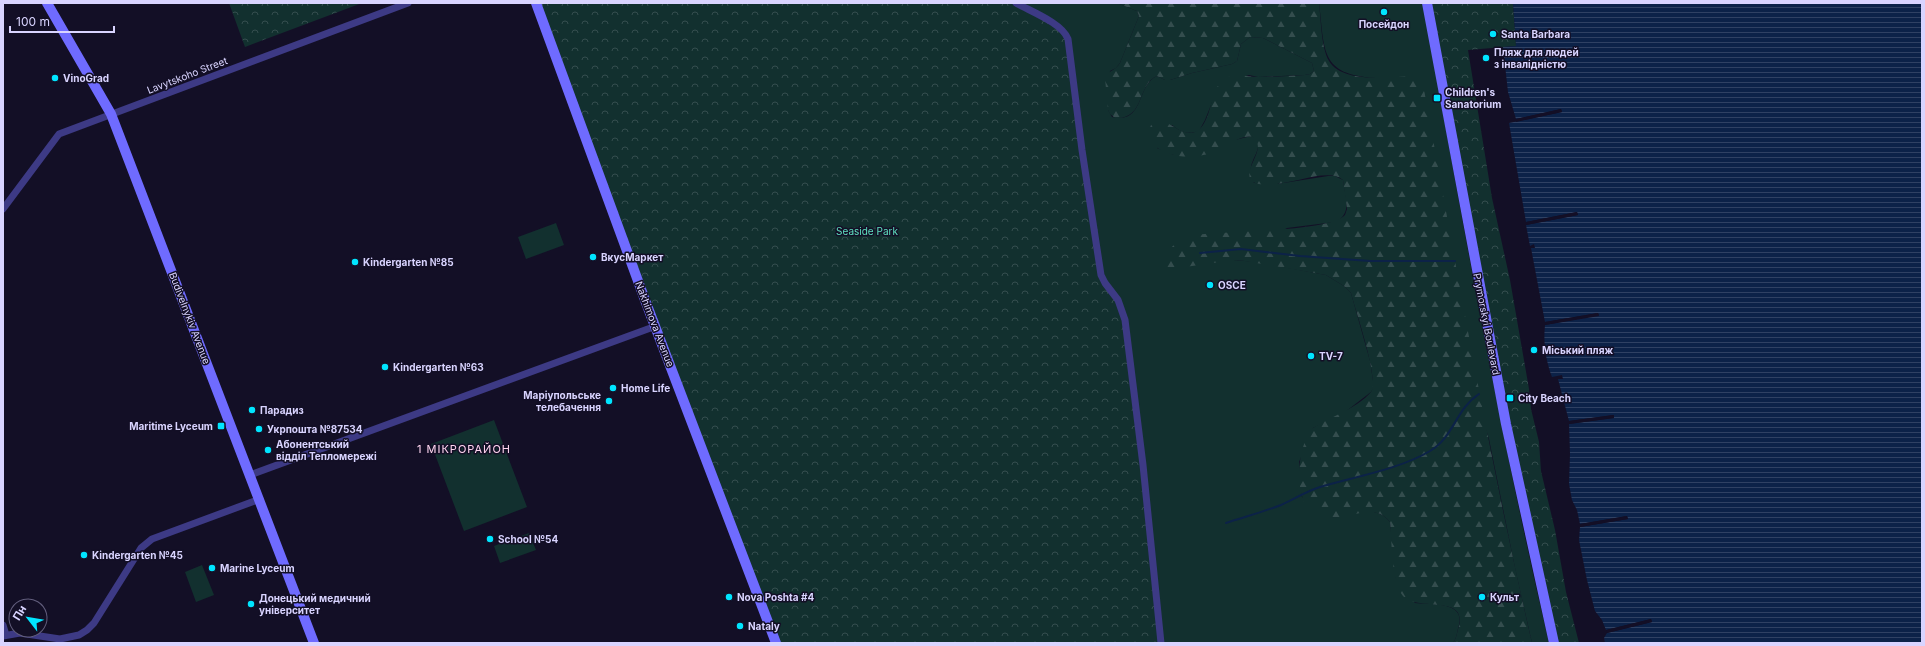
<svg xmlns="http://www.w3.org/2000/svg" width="1925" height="646" viewBox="0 0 1925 646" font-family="Inter,sans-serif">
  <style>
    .grass { fill: #12302f }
    .forest { fill: url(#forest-firs) }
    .park { fill: url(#park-crowns) }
    .water { fill: url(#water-rules) }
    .pier { fill: #130f26 }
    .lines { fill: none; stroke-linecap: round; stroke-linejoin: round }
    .stream { stroke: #0c2248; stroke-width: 2 }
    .street { stroke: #3d3a85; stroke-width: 7 }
    .secondary { stroke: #6f6bff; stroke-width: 10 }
    .poi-dot { fill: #00e5ff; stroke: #130f26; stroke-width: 1.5 }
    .labels { text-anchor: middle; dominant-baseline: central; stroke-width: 3; stroke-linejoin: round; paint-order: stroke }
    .poi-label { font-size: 10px; font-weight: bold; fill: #d9d4ff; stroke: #130f26; text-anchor: start }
    .street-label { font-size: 10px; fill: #d9d4ff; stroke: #130f26 }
    .park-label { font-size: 10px; fill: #5fe0c0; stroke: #130f26 }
    .neighbourhood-label { font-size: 11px; letter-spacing: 1px; fill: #ffd6f0; stroke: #130f26 }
  </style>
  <defs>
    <pattern id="forest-firs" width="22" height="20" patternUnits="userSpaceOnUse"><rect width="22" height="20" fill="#12302f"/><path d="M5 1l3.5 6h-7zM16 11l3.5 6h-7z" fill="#344d4e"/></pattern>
    <pattern id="park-crowns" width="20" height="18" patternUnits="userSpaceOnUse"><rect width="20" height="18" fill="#12302f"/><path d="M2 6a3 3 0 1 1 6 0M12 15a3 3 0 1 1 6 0" fill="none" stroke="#344d4e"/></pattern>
    <pattern id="water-rules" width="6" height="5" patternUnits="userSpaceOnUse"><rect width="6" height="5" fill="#0c2248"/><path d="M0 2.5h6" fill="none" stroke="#2f4163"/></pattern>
  </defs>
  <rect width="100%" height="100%" fill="#130f26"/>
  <path class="grass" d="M 1019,3 L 1117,3 L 1137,11 L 1139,16 L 1120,63 L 1116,68 L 1110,71 L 1108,110 L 1112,117 C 1145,124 1136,85 1157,76 L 1165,80 L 1170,80 L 1192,73 L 1232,64 L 1237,61 L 1241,44 L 1250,37 L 1263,38 L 1312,63 L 1314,71 L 1310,74 L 1305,75 L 1258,77 L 1249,75 L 1219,85 L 1205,120 L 1199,131 C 1188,135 1180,132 1172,125 L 1157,148 L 1174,155 L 1251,136 C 1267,141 1252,158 1251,167 C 1250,172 1253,179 1254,183 L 1277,184 L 1328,176 L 1335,176 L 1343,180 C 1345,196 1353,214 1335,222 L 1287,228 L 1234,260 L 1257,262 L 1326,275 L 1344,286 L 1351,293 L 1370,361 L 1374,387 L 1371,392 L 1345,412 L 1313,428 L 1299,462 L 1302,497 L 1334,518 C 1353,514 1376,504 1390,522 L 1396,579 L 1415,603 C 1431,605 1465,601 1459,625 C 1457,631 1457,638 1453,643 L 1162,643 L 1107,284 Z
    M 1319,3 L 1423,3 C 1462,217 1499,431 1549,643 L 1532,643 L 1515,568 L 1489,439 L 1376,78 C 1319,75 1325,50 1319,3 Z
    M 556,223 L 564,245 L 526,259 L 518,237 Z
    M 494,420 L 527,507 L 464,531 L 431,444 Z
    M 529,533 L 536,550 L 500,563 L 494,546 Z
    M 202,565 L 214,595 L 196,602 L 185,572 Z"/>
  <path class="forest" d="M 1117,3 L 1319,3 C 1321,19 1321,47 1329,61 C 1343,84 1391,77 1414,76 L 1419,78 L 1423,84 C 1457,271 1489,458 1532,643 L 1453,643 C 1457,638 1457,631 1459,626 C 1467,594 1418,612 1403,596 C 1391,582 1392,541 1390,522 C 1375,503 1354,517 1335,518 C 1324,518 1312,509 1304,502 C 1295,478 1299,454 1309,431 C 1326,418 1357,409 1371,392 C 1380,381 1355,309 1351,293 L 1344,286 L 1326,275 L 1245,261 L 1234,260 L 1164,270 L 1161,267 C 1160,255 1178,239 1190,236 C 1220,230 1328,233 1345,215 L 1347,209 L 1343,180 C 1325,164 1275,195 1251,181 C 1243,167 1268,149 1253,137 C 1241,134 1230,145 1219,150 C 1201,159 1169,160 1154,145 C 1148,139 1148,132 1151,125 C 1166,112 1178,138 1195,132 C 1213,125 1209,85 1226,78 C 1237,73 1248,77 1259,77 C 1275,77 1290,76 1305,75 L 1310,74 L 1314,71 L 1312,63 L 1263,38 L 1250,37 L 1241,44 L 1237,61 L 1232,64 L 1192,73 L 1170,80 L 1165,80 L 1157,76 C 1137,84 1145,120 1115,118 L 1110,114 L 1108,110 L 1105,78 C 1109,70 1116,70 1120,63 L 1139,16 L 1137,11 Z"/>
  <path class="park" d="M 229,3 L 362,3 L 245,47 Z
    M 538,3 L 1019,3 L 1056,24 L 1066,41 L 1102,257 L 1101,275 L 1120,300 L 1162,643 L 777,643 Z
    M 1431,3 L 1513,3 L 1516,46 L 1468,50 L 1492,198 L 1510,280 L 1529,389 L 1531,409 L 1539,442 L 1541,471 L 1555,530 L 1566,592 L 1579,643 L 1558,643 C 1508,431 1471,217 1431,3 Z"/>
  <path class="water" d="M 1513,3 L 1922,3 L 1922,643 L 1605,643 L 1604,638 L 1607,633 L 1652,622 L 1651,619 L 1606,630 L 1602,620 L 1595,611 L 1587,580 L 1579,540 L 1580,527 L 1628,519 L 1627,516 L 1580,524 L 1577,510 L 1572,500 L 1569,484 L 1570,454 L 1569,424 L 1614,418 L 1613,415 L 1569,421 L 1558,379 L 1563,379 L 1562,375 L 1552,377 C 1546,361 1543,343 1545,325 L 1599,315 L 1598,313 L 1545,322 L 1531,248 L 1535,248 L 1534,244 L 1530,246 L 1526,225 L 1578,215 L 1577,212 L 1526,222 L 1509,123 L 1562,112 L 1561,109 L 1516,119 L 1508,92 L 1503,47 L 1516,46 Z"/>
  <path class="pier" d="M 1561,109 L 1562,112 L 1516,122 L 1516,119 Z
    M 1577,212 L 1578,215 L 1526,225 L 1526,222 Z
    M 1598,313 L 1599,316 L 1545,325 L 1545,322 Z
    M 1614,415 L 1614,418 L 1569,424 L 1569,421 Z
    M 1627,516 L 1628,519 L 1580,527 L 1580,524 Z
    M 1651,619 L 1652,622 L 1607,633 L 1606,630 Z"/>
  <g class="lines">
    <path class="stream" d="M 1200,253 L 1241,249 L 1300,256 L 1370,261 L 1455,261
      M 1226,523 C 1244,517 1263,512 1281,505 C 1294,499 1307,491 1320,487 C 1354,477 1400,469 1430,451 C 1454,437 1455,410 1479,394"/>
    <path class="street" d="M 1016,3 C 1030,11 1062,23 1068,39 L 1082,150 L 1101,275 L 1105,283 L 1118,300 L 1125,320 L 1143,465 L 1161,643
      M 3,209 L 59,134 L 408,3
      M 250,475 L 656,326
      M 3,625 L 6,635
      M 3,636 L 20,633 L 60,639 L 79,635 L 87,630 L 94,623 L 141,548 L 152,539 L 260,499"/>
    <path class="secondary" d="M 47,3 L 111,114 L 314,643
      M 536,3 L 645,300 L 776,643
      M 1427,3 L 1506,424 L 1554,643"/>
  </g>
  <g class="poi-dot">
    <circle cx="1384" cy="12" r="4"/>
    <circle cx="1493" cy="34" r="4"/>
    <circle cx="1486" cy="58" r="4"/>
    <circle cx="55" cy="78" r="4"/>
    <rect x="1433" y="94" width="8" height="8" rx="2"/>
    <circle cx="593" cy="257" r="4"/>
    <circle cx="355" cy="262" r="4"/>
    <circle cx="1210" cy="285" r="4"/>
    <circle cx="1534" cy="350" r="4"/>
    <circle cx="1311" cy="356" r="4"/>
    <circle cx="385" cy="367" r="4"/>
    <circle cx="613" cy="388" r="4"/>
    <rect x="1506" y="394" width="8" height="8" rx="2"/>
    <circle cx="609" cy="401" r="4"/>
    <circle cx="252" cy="410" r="4"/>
    <rect x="217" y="422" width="8" height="8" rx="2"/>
    <circle cx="259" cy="429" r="4"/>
    <circle cx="268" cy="450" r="4"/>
    <circle cx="490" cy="539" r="4"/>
    <circle cx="84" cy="555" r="4"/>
    <circle cx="212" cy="568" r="4"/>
    <circle cx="729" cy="597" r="4"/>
    <circle cx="1482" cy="597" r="4"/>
    <circle cx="251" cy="604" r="4"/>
    <circle cx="740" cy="626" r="4"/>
  </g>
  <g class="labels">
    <g class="poi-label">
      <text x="1384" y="24" text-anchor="middle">Посейдон</text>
      <text x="1501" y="34">Santa Barbara</text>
      <text x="1494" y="52">Пляж для людей<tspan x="1494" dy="12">з інвалідністю</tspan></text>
      <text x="63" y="78">VinoGrad</text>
      <text x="1445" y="92">Children's<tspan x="1445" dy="12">Sanatorium</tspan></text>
      <text x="601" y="257">ВкусМаркет</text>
      <text x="363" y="262">Kindergarten №85</text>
      <text x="1218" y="285">OSCE</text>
      <text x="1542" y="350">Міський пляж</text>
      <text x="1319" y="356">TV-7</text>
      <text x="393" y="367">Kindergarten №63</text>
      <text x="621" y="388">Home Life</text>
      <text x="601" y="395" text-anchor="end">Маріупольське<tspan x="601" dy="12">телебачення</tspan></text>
      <text x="1518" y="398">City Beach</text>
      <text x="260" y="410">Парадиз</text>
      <text x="213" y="426" text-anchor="end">Maritime Lyceum</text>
      <text x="267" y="429">Укрпошта №87534</text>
      <text x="276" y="444">Абонентський<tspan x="276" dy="12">відділ Тепломережі</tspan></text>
      <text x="498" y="539">School №54</text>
      <text x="92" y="555">Kindergarten №45</text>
      <text x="220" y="568">Marine Lyceum</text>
      <text x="737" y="597">Nova Poshta #4</text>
      <text x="1490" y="597">Культ</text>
      <text x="259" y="598">Донецький медичний<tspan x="259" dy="12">університет</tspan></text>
      <text x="748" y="626">Nataly</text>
    </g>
    <g class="street-label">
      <text transform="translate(187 75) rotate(-21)">Lavytskoho Street</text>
      <text transform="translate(190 318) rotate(69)">Budivelnykiv Avenue</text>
      <text transform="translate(655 324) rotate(69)">Nakhimova Avenue</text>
      <text transform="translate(1487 324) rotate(79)">Prymorskyi Boulevard</text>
    </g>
    <g class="park-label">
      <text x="867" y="231">Seaside Park</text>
    </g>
    <g class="neighbourhood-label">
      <text x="464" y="449">1 МІКРОРАЙОН</text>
    </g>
  </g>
  <rect width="1925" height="646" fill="none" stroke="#d9d4ff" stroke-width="8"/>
  <g transform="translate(28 618) rotate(301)"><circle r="19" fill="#130f26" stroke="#625e7d"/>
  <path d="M0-3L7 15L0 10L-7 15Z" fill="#00e5ff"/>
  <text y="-6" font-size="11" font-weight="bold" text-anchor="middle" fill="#d9d4ff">Пн</text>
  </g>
  <path d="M10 26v6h104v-6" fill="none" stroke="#d9d4ff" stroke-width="2"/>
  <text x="16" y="26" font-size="12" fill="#d9d4ff" stroke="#130f26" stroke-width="3" paint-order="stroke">100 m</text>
</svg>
